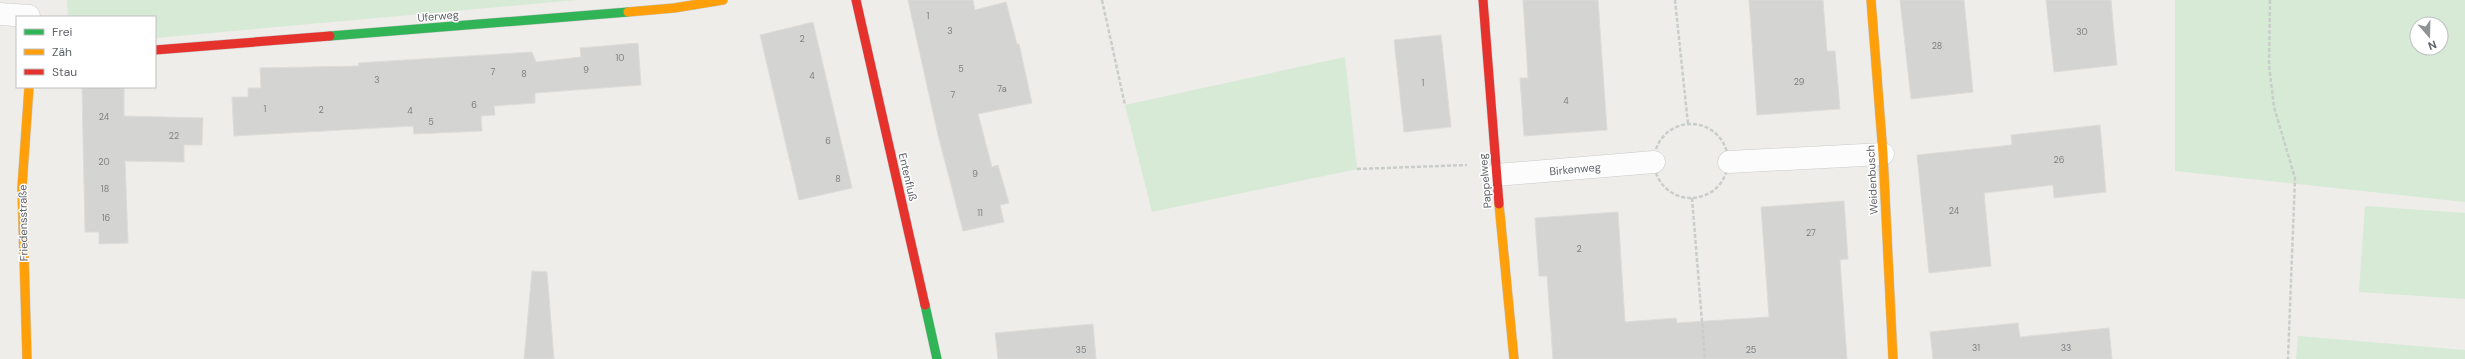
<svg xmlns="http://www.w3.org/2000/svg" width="2465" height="359" viewBox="0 0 2465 359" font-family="'DM Sans',sans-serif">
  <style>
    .green { fill: #d7ead5; fill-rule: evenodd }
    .building { fill: #d4d4d2; stroke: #dedcd8 }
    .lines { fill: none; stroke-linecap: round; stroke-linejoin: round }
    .street-casing { stroke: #cacbcb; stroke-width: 23 }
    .fast-casing { stroke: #c9c9ca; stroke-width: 10 }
    .slow-casing { stroke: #c9c9ca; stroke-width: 10 }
    .jam-casing { stroke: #c9c9ca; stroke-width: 10 }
    .path { stroke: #cacecb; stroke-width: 2.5; stroke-dasharray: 4 2; stroke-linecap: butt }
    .street { stroke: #fcfcfc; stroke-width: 22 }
    .fast { stroke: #30b455; stroke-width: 9 }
    .slow { stroke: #ff9f0a; stroke-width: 9 }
    .jam { stroke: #e5322d; stroke-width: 9 }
    .labels { text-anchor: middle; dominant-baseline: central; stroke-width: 3; stroke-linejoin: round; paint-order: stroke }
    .number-label { font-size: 9px; fill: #7d8083 }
    .street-label { font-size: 11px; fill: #5e6267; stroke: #fff }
  </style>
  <rect width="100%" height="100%" fill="#eeede9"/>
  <path class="green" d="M 67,0 L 576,0 L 155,38 L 155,17 L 68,17 Z
    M 2175,0 L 2465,0 L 2465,202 L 2175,171 ZM 2417,24 L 2441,24 L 2441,48 L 2417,48 Z
    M 1345,57 L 1357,169 L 1152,212 L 1125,105 Z
    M 2365,206 L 2465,213 L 2465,299 L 2359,292 Z
    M 2298,336 L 2465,350 L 2465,359 L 2296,359 Z"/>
  <path class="building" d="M 908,0 L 973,0 L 975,10 L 1006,2 L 1017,44 L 1019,44 L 1032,103 L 978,114 L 992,167 L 998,165 L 1009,203 L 1000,205 L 1004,222 L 963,231 L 938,135 Z
    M 1523,0 L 1598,0 L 1607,130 L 1524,136 L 1520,78 L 1528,78 Z
    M 1749,0 L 1823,0 L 1827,51 L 1835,51 L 1840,109 L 1757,115 Z
    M 1900,0 L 1964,0 L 1973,92 L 1911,99 Z
    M 2046,0 L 2111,0 L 2117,65 L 2054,72 Z
    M 813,22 L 852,188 L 799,200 L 760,35 Z
    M 1441,35 L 1451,127 L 1404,132 L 1394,40 Z
    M 638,43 L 641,85 L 535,93 L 535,103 L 494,106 L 495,115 L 481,116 L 482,131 L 414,134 L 413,126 L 234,136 L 232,97 L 248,97 L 248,88 L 261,88 L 260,68 L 359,66 L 358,63 L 532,52 L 536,62 L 581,57 L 580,48 Z
    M 82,87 L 124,87 L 124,116 L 203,118 L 202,145 L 184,145 L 184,162 L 125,161 L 128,243 L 99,244 L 99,232 L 85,232 Z
    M 2100,125 L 2106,192 L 2054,198 L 2053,185 L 1984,193 L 1991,266 L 1929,273 L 1917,155 L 2012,145 L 2011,135 Z
    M 1844,201 L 1848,259 L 1840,260 L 1847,359 L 1553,359 L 1547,276 L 1539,276 L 1535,218 L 1618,212 L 1625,322 L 1676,318 L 1677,323 L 1769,317 L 1761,207 Z
    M 532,271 L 547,272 L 554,359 L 524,359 Z
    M 2018,323 L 2020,337 L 2109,328 L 2112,359 L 1933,359 L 1930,332 Z
    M 1093,324 L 1096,359 L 998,359 L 995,333 Z"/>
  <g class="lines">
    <defs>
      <path id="street" d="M 0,14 L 29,16
        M 1729,162 L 1883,154
        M 1496,175 L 1654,162"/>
      <path id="fast" d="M 330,36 L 628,12
        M 925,305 L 937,359"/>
      <path id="slow" d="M 1871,0 L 1883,154 L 1893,359
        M 628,12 L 674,8 L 723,0
        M 1499,204 L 1514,359
        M 27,359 L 22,187 L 29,87"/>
      <path id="jam" d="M 856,0 L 925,305
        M 1483,0 L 1499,204
        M 155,50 L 330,36"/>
    </defs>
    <use href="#street" class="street-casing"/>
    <use href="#fast" class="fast-casing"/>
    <use href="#slow" class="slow-casing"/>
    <use href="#jam" class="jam-casing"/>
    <path class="path" d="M 1102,0 L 1125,105
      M 1675,0 L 1688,124
      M 2270,0 L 2269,65 L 2274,107 L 2295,178 L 2288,359
      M1654 161a37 37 0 1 1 74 0a37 37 0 1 1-74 0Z
      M 1357,169 L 1467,165
      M 1692,198 L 1705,359"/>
    <use href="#street" class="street"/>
    <use href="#fast" class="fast"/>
    <use href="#slow" class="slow"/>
    <use href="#jam" class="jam"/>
  </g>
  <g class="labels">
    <g class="number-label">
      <text x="928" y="16">1</text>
      <text x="950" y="31">3</text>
      <text x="2082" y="32">30</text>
      <text x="802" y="39">2</text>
      <text x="1937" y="46">28</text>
      <text x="620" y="58">10</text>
      <text x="961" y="69">5</text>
      <text x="586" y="70">9</text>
      <text x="493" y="72">7</text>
      <text x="524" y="74">8</text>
      <text x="812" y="76">4</text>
      <text x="377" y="80">3</text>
      <text x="1799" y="82">29</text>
      <text x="1423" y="83">1</text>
      <text x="1002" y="89">7a</text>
      <text x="953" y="95">7</text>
      <text x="1566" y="101">4</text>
      <text x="474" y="105">6</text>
      <text x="265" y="109">1</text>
      <text x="321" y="110">2</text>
      <text x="410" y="111">4</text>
      <text x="104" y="117">24</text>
      <text x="431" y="122">5</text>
      <text x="174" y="136">22</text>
      <text x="828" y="141">6</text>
      <text x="2059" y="160">26</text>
      <text x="104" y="162">20</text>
      <text x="975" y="174">9</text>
      <text x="838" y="179">8</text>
      <text x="105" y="189">18</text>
      <text x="1954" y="211">24</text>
      <text x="980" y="213">11</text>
      <text x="106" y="218">16</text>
      <text x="1811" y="233">27</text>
      <text x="1579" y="249">2</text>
      <text x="1976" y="348">31</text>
      <text x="2066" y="348">33</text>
      <text x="1081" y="350">35</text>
      <text x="1751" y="350">25</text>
    </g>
    <g class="street-label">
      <text transform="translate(438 16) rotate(-5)">Uferweg</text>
      <text transform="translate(1575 169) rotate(-5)">Birkenweg</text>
      <text transform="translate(908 177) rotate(77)">Entenfluß</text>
      <text transform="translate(1872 180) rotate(-93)">Weidenbusch</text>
      <text transform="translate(1485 181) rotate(-95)">Pappelweg</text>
      <text transform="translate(23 223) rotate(-91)">Friedensstraße</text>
    </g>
  </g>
  <rect x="16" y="16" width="140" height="72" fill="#ffffff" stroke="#bfc0c2"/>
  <rect x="24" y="29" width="20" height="6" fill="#30b455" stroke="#bfc0c2"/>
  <text x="52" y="36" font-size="12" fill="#5e6267">Frei</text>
  <rect x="24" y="49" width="20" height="6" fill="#ff9f0a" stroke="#bfc0c2"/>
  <text x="52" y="56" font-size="12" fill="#5e6267">Zäh</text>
  <rect x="24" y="69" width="20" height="6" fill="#e5322d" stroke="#bfc0c2"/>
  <text x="52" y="76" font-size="12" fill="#5e6267">Stau</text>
  <g transform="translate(2429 36) rotate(160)"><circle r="19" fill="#ffffff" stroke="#bfc0c2"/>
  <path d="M0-3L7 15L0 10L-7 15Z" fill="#909394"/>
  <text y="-6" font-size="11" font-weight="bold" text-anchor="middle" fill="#5e6267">N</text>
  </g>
</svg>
